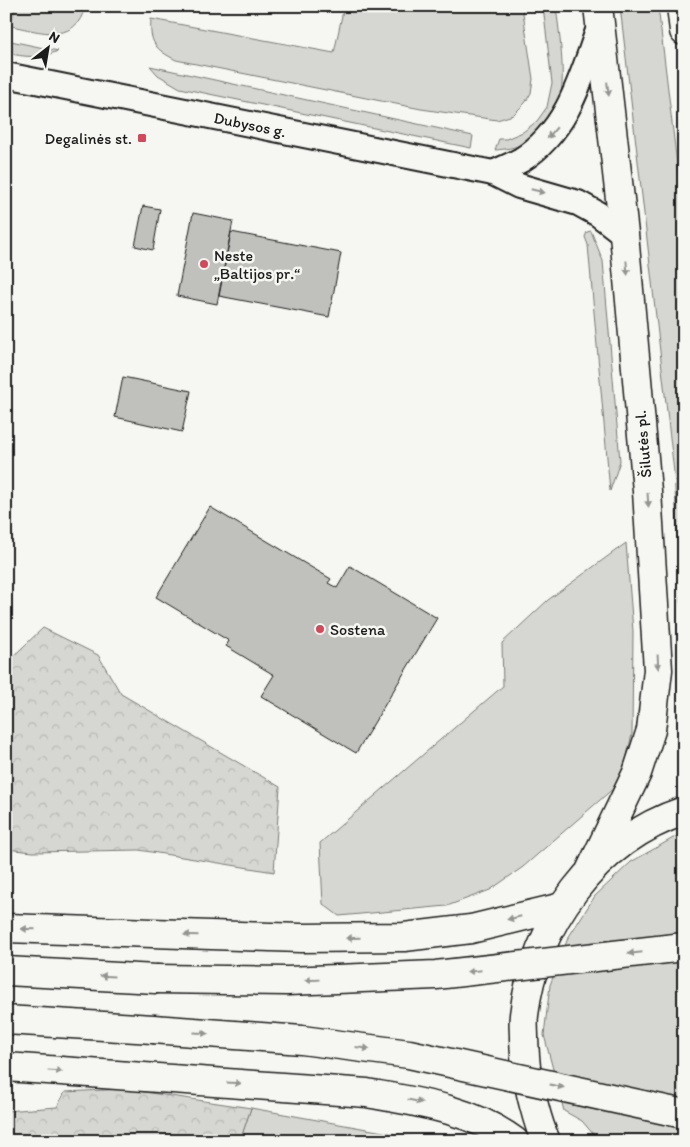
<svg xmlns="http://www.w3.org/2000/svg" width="690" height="1147" viewBox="0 0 690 1147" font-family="Itim,sans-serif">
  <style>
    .grass { fill: #d6d6d2; stroke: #797977 }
    .forest { fill: url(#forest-crowns); stroke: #797977 }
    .building { fill: #c0c0bd; stroke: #1c1c1c }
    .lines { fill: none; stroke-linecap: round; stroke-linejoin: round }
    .street-casing { stroke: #1c1c1c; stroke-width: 28 }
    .primary-casing { stroke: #1c1c1c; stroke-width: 31 }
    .highway-casing { stroke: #1c1c1c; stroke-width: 31 }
    .street { stroke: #f6f6f2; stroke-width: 24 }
    .primary { stroke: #f6f6f2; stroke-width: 28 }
    .highway { stroke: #f6f6f2; stroke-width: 28 }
    .highway-bridge-casing { stroke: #1c1c1c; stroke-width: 31; stroke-linecap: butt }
    .highway-bridge { stroke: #f6f6f2; stroke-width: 28 }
    .oneway { fill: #949492 }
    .poi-dot { fill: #d1495b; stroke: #f6f6f2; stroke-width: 2 }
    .labels { text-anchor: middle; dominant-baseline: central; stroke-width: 5; stroke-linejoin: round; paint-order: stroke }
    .street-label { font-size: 16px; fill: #1c1c1c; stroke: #f6f6f2 }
    .poi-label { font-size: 16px; fill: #1c1c1c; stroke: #f6f6f2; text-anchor: start }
  </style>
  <defs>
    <pattern id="forest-crowns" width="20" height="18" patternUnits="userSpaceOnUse" patternTransform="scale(1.25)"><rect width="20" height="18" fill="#d6d6d2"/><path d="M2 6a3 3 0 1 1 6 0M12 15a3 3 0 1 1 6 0" fill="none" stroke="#b7b7b4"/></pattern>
  </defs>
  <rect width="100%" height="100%" fill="#f6f6f2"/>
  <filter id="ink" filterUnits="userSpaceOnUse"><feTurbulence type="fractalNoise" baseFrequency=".02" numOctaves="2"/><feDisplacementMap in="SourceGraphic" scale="10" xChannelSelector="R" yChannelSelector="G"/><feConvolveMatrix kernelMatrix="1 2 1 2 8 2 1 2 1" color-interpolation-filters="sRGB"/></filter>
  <g filter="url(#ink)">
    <path class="grass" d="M 15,6 L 85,6 C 76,46 39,31 11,26 Z
      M 344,6 L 522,6 L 533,79 L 531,93 L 525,103 L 513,115 L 497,120 L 421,109 L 176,60 C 156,50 149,43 151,19 L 334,53 Z
      M 543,6 L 556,6 C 559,33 569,90 555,114 C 552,119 546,123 542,128 C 525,145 519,148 495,150 L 499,139 L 506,139 L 523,132 L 537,121 L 547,107 L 552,83 Z
      M 620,6 L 658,6 L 684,223 L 684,704 L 682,697 L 683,632 L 674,472 Z
      M 6,40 L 58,51 C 40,59 25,57 6,53 Z
      M 150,66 L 473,136 L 471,148 L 180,88 L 158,75 Z
      M 591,231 L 603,261 L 620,461 L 610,491 L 588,245 L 585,237 L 587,232 Z
      M 626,543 L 633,631 L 632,734 L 626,760 L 615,787 L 523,867 L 490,890 L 447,906 L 339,916 L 323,904 L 320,843 L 503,686 L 502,643 L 548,600 Z
      M 684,835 L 684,1141 L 599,1141 L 582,1121 L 564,1111 L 544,1035 L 550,985 L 568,938 L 595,896 L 631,862 L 675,837 Z
      M 251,1108 L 422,1139 L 427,1141 L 240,1141 Z"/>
    <path class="forest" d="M 43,628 L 98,655 L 121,694 L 280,787 L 274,872 L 139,850 L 33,852 L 6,849 L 6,663 Z
      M 124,1089 L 251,1108 L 240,1141 L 6,1141 L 6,1111 L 57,1107 L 65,1092 Z"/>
    <path class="building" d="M 143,206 L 160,209 L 153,250 L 135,246 Z
      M 193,213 L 233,221 L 217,304 L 177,296 Z
      M 231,232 L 341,253 L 329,317 L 219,296 Z
      M 123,377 L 191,391 L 182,432 L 115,417 Z
      M 210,507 L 331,579 L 328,583 L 337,588 L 350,566 L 437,618 L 356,753 L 261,696 L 274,675 L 226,646 L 229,641 L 156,597 Z"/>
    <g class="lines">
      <defs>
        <g id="street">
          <path id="s1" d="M 6,75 L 493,173 L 519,186 L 578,203 L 598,214 L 624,234"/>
          <path d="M 493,173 C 502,169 512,165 521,160 C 569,130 582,75 600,25"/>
        </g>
        <path id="primary" d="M 681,6 L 684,31
          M 590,871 L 637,773 L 651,730 L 658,670 L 647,491 L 624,234 L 598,6
          M 546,1141 C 539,1127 536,1113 532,1098 C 526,1075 525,1061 524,1038 C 524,1031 523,1023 524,1015 C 534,925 596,840 684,811"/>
        <path id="highway" d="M 6,928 L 301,938 L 404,937 L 471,929 L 562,907
          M 6,971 L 156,979
          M 6,1020 L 153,1029
          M 6,1067 L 367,1093 C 418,1102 471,1109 514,1141"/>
      </defs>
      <use href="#street" class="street-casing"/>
      <use href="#primary" class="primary-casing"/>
      <use href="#highway" class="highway-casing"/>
      <use href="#street" class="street"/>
      <use href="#primary" class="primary"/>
      <use href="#highway" class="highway"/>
      <defs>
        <path id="highway-bridge" d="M 156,979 L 287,981 L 436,975 L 684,947
          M 153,1029 L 302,1040 L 409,1054 L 684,1114"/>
      </defs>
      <use href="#highway-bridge" class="highway-bridge-casing"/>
      <use href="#highway-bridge" class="highway-bridge"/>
    </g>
    <defs><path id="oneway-solid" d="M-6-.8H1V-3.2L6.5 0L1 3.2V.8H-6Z" transform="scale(1.25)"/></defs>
    <g class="oneway">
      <use href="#oneway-solid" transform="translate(608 89) rotate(83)"/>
      <use href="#oneway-solid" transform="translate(552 133) rotate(130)"/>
      <use href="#oneway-solid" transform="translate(538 191) rotate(14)"/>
      <use href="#oneway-solid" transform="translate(627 268) rotate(85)"/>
      <use href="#oneway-solid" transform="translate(648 500) rotate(86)"/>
      <use href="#oneway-solid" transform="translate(658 662) rotate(87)"/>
      <use href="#oneway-solid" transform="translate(514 918) rotate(167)"/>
      <use href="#oneway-solid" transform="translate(28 929) rotate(-178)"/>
      <use href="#oneway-solid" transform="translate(191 935) rotate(-178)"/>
      <use href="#oneway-solid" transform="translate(353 938) rotate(179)"/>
      <use href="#oneway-solid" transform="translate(635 953) rotate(174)"/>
      <use href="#oneway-solid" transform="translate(474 971) rotate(174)"/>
      <use href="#oneway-solid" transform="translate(107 976) rotate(-177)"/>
      <use href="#oneway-solid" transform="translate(312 980) rotate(178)"/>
      <use href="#oneway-solid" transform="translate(201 1033) rotate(4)"/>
      <use href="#oneway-solid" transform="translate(363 1048) rotate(8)"/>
      <use href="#oneway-solid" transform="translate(55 1071) rotate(4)"/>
      <use href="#oneway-solid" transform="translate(234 1083) rotate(4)"/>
      <use href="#oneway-solid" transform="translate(557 1086) rotate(12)"/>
      <use href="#oneway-solid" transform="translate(415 1101) rotate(12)"/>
    </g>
  </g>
  <g class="poi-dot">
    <rect x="137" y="133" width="10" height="10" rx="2.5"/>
    <circle cx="204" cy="264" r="5"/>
    <circle cx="320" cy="629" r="5"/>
  </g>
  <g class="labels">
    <g class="street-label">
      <text stroke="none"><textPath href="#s1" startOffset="249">Dubysos g.</textPath></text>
      <text transform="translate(643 444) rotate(-95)">Šilutės pl.</text>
    </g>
    <g class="poi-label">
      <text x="132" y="138" text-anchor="end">Degalinės st.</text>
      <text x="214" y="255">Neste<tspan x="214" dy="18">„Baltijos pr.“</tspan></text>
      <text x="330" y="629">Sostena</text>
    </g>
  </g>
  <rect width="690" height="1147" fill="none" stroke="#f6f6f2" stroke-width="25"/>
  <rect x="12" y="12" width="665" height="1122" fill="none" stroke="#1c1c1c" stroke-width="2" filter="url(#ink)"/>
  <g transform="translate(48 48) rotate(31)" stroke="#f6f6f2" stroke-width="4" paint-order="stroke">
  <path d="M0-4L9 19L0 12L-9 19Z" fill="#1c1c1c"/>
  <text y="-8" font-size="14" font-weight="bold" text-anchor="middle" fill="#1c1c1c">N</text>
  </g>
</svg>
